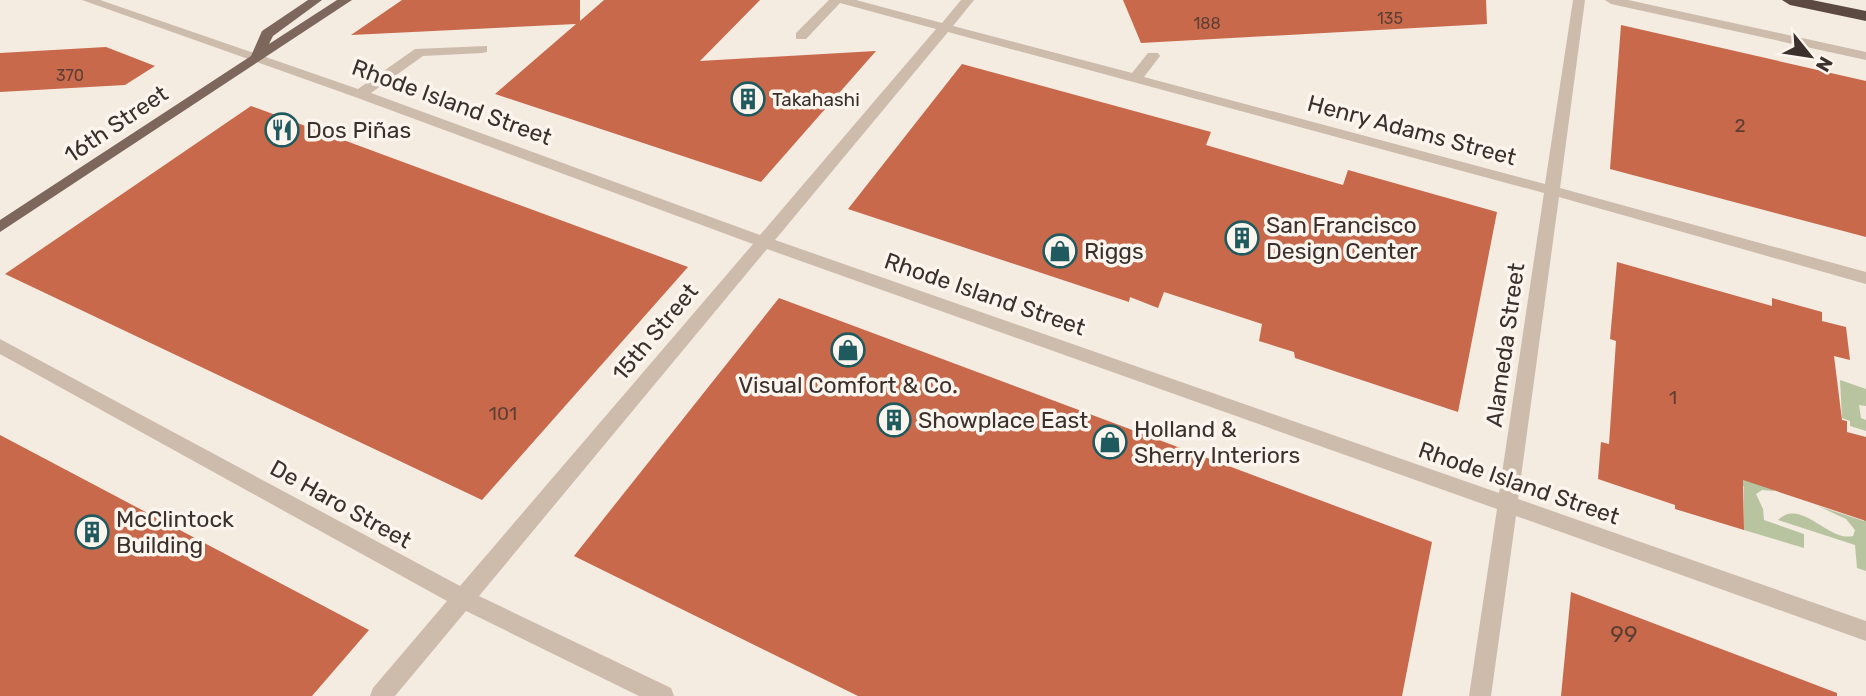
<svg xmlns="http://www.w3.org/2000/svg" width="1866" height="696" viewBox="0 0 1866 696" font-family="Rubik,sans-serif">
  <style>
    .green { fill: #b8c4a0 }
    .building { fill: #c8694b }
    .lines { fill: none; stroke-linecap: round; stroke-linejoin: round }
    .minor { fill: #cdbbac; fill-rule: evenodd }
    .major { fill: #7d675c; fill-rule: evenodd }
    .highway { fill: #5c4a42; fill-rule: evenodd }
    .labels { text-anchor: middle; dominant-baseline: central; stroke-width: 7; stroke-linejoin: round; paint-order: stroke }
    .far-number-label { font-size: 16px; fill: #5e3e33 }
    .far-poi-label { font-size: 19px; fill: #3b302b; stroke: #fbf5ee; text-anchor: start }
    .number-label { font-size: 19px; fill: #5e3e33 }
    .street-label { font-size: 23px; fill: #3b302b; stroke: #fbf5ee }
    .poi-label { font-size: 23px; fill: #3b302b; stroke: #fbf5ee; text-anchor: start }
    .near-number-label { font-size: 23px; fill: #5e3e33 }
  </style>
  <rect width="100%" height="100%" fill="#f4ebe1"/>
  <path class="green" d="M 1840,380 L 1866,389 L 1866,406 L 1859,405 L 1861,418 L 1866,420 L 1866,431 L 1850,426 L 1850,421 L 1842,418 Z
    M 1732,467 L 1774,481 L 1774,491 L 1762,490 L 1756,494 L 1763,509 L 1764,520 L 1804,534 L 1804,548 L 1744,530 L 1744,486 L 1732,482 Z
    M 1818,506 L 1864,521 L 1863,509 L 1866,510 L 1866,571 L 1857,568 L 1855,545 L 1778,520 C 1801,497 1828,542 1853,536 L 1855,530 L 1846,519 Z"/>
  <path class="building" d="M 402,0 L 580,0 L 580,21 L 604,0 L 760,0 L 700,61 L 876,51 L 761,182 L 495,94 L 576,24 L 351,35 Z
    M 1123,0 L 1486,0 L 1487,24 L 1141,43 Z
    M 1621,25 L 1866,81 L 1866,237 L 1610,169 Z
    M 106,47 L 155,66 L 125,85 L 0,92 L 0,53 Z
    M 962,64 L 1211,132 L 1206,145 L 1343,185 L 1348,170 L 1497,212 L 1458,412 L 1295,358 L 1294,352 L 1259,341 L 1262,324 L 1164,292 L 1158,308 L 1130,297 L 1129,302 L 848,209 Z
    M 251,106 L 688,267 L 482,500 L 5,274 Z
    M 1617,262 L 1772,306 L 1772,298 L 1822,312 L 1822,321 L 1846,327 L 1850,360 L 1834,356 L 1842,420 L 1847,421 L 1847,432 L 1866,437 L 1866,521 L 1743,480 L 1744,530 L 1675,509 L 1675,505 L 1598,479 L 1601,442 L 1609,444 L 1616,341 L 1610,339 Z
    M 779,298 L 1432,542 L 1402,696 L 858,696 L 574,556 Z
    M 0,435 L 369,630 L 312,696 L 0,696 Z
    M 1571,592 L 1837,693 L 1837,696 L 1561,696 Z"/>
  <g class="lines">
    <path class="minor" d="M 82,0 L 100,0 L 358,89 L 415,49 L 487,46 L 487,52 L 482,53 L 423,56 L 371,93 L 760,235 L 936,29 L 840,3 L 806,39 L 796,39 L 796,33 L 829,0 L 856,0 L 942,23 L 961,0 L 974,0 L 953,26 L 1132,73 L 1148,53 L 1158,53 L 1160,56 L 1144,77 L 1545,184 L 1573,0 L 1585,0 L 1560,188 L 1866,272 L 1866,284 L 1559,197 L 1518,499 L 1866,621 L 1866,641 L 1516,516 L 1491,696 L 1469,696 L 1497,509 L 767,249 L 479,596 L 671,688 L 674,696 L 639,696 L 466,611 L 395,696 L 370,696 L 373,688 L 447,601 L 0,354 L 0,339 L 460,586 L 753,244 L 355,97 ZM 948,32 L 1544,193 L 1499,493 L 775,240 Z
      M 1605,0 L 1628,0 L 1866,52 L 1866,60 L 1611,4 Z"/>
    <path class="major" d="M 308,0 L 322,0 L 273,36 L 269,44 L 337,0 L 352,0 L 0,232 L 0,220 L 251,56 L 262,31 Z"/>
    <path class="highway" d="M 1782,0 L 1812,0 L 1866,11 L 1866,21 L 1790,5 Z"/>
  </g>
  <defs>
    <symbol id="building-ring" viewBox="-11 -11 22 22"><circle r="9.5" fill="#fbf5ee" stroke="#1f5a5e" stroke-width="1.5"/><path d="M-4-6H4V6H1V3H-1V6H-4ZM-2.5-4.3h1.7v1.8h-1.7ZM.8-4.3h1.7v1.8H.8ZM-2.5-1h1.7V.8h-1.7ZM.8-1h1.7V.8H.8Z" fill="#1f5a5e"/></symbol>
    <symbol id="restaurant-ring" viewBox="-11 -11 22 22"><circle r="9.5" fill="#fbf5ee" stroke="#1f5a5e" stroke-width="1.5"/><path d="M-5-6h1v4h1v-4h1v4h1v-4h1v5L-1.5 .5V6h-2V.5L-5-1ZM5-6V6H3V1.5H1.5Q1.5-4 5-6Z" fill="#1f5a5e"/></symbol>
    <symbol id="shop-ring" viewBox="-11 -11 22 22"><circle r="9.5" fill="#fbf5ee" stroke="#1f5a5e" stroke-width="1.5"/><path d="M-5-2.5h2.3a2.7 3.5 0 0 1 5.4 0H5L5.5 6h-11ZM-1.5-2.5h3a1.5 2.3 0 0 0-3 0Z" fill="#1f5a5e"/></symbol>
  </defs>
  <g fill-rule="evenodd">
    <use href="#building-ring" x="729" y="80" width="38" height="38"/>
    <use href="#restaurant-ring" x="263" y="111" width="38" height="38"/>
    <use href="#building-ring" x="1223" y="219" width="38" height="38"/>
    <use href="#shop-ring" x="1041" y="232" width="38" height="38"/>
    <use href="#shop-ring" x="829" y="331" width="38" height="38"/>
    <use href="#building-ring" x="875" y="401" width="38" height="38"/>
    <use href="#shop-ring" x="1091" y="423" width="38" height="38"/>
    <use href="#building-ring" x="73" y="513" width="38" height="38"/>
  </g>
  <g class="labels">
    <g class="far-number-label">
      <text x="1390" y="18">135</text>
      <text x="1207" y="23">188</text>
      <text x="70" y="75">370</text>
    </g>
    <g class="far-poi-label">
      <text x="772" y="99">Takahashi</text>
    </g>
    <g class="number-label">
      <text x="1740" y="125">2</text>
      <text x="1673" y="397">1</text>
      <text x="503" y="413">101</text>
    </g>
    <g class="street-label">
      <text transform="translate(452 102) rotate(20)">Rhode Island Street</text>
      <text transform="translate(116 124) rotate(-34)">16th Street</text>
      <text transform="translate(1412 130) rotate(15)">Henry Adams Street</text>
      <text transform="translate(985 294) rotate(19)">Rhode Island Street</text>
      <text transform="translate(655 332) rotate(-50)">15th Street</text>
      <text transform="translate(1505 345) rotate(-82)">Alameda Street</text>
      <text transform="translate(1519 483) rotate(19)">Rhode Island Street</text>
      <text transform="translate(341 504) rotate(29)">De Haro Street</text>
    </g>
    <g class="poi-label">
      <text x="306" y="130">Dos Piñas</text>
      <text x="1266" y="225">San Francisco<tspan x="1266" dy="26">Design Center</tspan></text>
      <text x="1084" y="251">Riggs</text>
      <text x="848" y="385" text-anchor="middle">Visual Comfort &amp; Co.</text>
      <text x="918" y="420">Showplace East</text>
      <text x="1134" y="429">Holland &amp;<tspan x="1134" dy="26">Sherry Interiors</tspan></text>
      <text x="116" y="519">McClintock<tspan x="116" dy="26">Building</tspan></text>
    </g>
    <g class="near-number-label">
      <text x="1624" y="634">99</text>
    </g>
  </g>
  <g transform="translate(1810 56) rotate(120)" stroke="#fbf5ee" stroke-width="5" paint-order="stroke">
  <path d="M0-5L12 26L0 18L-12 26Z" fill="#3b302b"/>
  <text y="-10" font-size="19" font-weight="bold" text-anchor="middle" fill="#3b302b">N</text>
  </g>
</svg>
